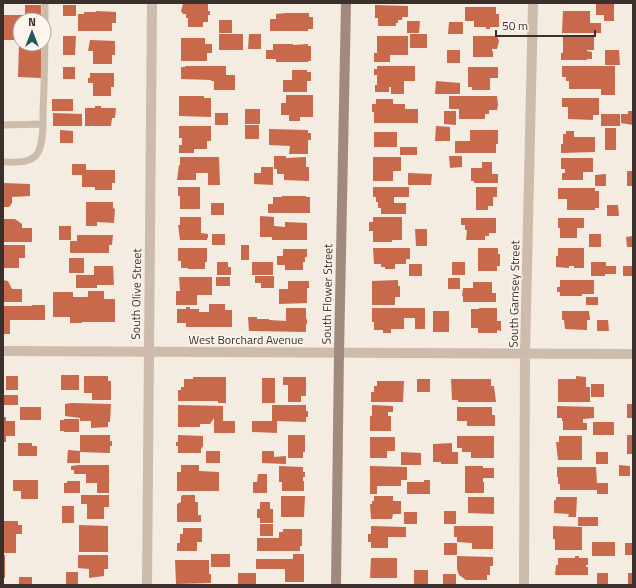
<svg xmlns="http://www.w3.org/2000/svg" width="636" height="588" viewBox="0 0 636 588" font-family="'Titillium Web',sans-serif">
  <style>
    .building { fill: #c8694b }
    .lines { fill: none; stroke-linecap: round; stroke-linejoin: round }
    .lane { stroke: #cdbbac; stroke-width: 7 }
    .street { stroke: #cdbbac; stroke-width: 10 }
    .secondary { stroke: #a18a7d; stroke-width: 10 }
    .labels { text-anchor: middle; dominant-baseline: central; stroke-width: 3; stroke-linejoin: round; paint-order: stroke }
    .street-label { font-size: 12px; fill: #3b302b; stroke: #fbf5ee }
  </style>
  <rect width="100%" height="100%" fill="#f4ebe1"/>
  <path class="building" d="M 183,4 L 208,4 L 208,11 L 210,11 L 210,15 L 208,15 L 208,22 L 203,22 L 203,27 L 188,27 L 188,18 L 186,18 L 186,14 L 183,14 L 181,11 Z
    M 596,4 L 614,4 L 614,21 L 604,21 L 604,15 L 596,15 Z
    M 25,5 L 41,5 L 41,20 L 20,20 L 20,40 L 3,40 L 3,15 L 25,15 Z
    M 63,5 L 76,5 L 76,16 L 63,16 Z
    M 375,5 L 408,6 L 408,17 L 402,17 L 402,20 L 398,20 L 398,23 L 396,23 L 396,26 L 378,26 L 378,18 L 375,18 Z
    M 465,7 L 496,7 L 496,14 L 499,14 L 499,27 L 490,27 L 490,29 L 486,29 L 486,27 L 474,27 L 474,21 L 465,21 Z
    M 96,11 L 116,12 L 116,23 L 112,23 L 112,31 L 78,31 L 78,14 L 84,14 L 84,12 L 96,12 Z
    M 563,11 L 590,11 L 590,23 L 601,23 L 601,33 L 562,33 Z
    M 286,13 L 309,13 L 309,17 L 313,17 L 313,29 L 308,29 L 308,31 L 270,31 L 270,19 L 276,19 L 276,14 Z
    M 219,20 L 232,20 L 232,33 L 219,33 Z
    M 407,21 L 420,21 L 419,33 L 407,33 Z
    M 449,22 L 463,22 L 463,34 L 448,34 Z
    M 219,34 L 243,34 L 243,50 L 219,50 Z
    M 249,34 L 261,34 L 261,49 L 248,49 Z
    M 410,34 L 427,34 L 427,48 L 410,48 Z
    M 63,36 L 76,36 L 75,55 L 63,55 Z
    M 377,36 L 408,36 L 408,55 L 390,55 L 390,62 L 374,62 L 374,53 L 377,53 Z
    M 473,36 L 497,36 L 499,41 L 497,49 L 492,49 L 492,51 L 493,51 L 493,57 L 473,57 Z
    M 563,36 L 594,36 L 594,50 L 587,50 L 587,51 L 592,52 L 592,59 L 587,59 L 587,60 L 561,60 L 561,53 L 563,53 Z
    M 181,38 L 205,38 L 205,44 L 212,44 L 212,53 L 207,53 L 207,61 L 181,61 Z
    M 90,40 L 115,41 L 115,55 L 112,55 L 112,64 L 93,64 L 93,51 L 88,51 Z
    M 19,44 L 41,44 L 41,78 L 18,77 Z
    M 273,44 L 293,44 L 293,45 L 308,44 L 308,46 L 311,46 L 311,61 L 308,61 L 308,62 L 276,62 L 276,59 L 266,59 L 266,50 L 273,50 Z
    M 447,50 L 460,50 L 460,63 L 447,63 Z
    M 605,50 L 619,50 L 620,65 L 605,65 Z
    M 185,66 L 226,66 L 226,75 L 235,75 L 235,90 L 214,90 L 214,81 L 211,81 L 211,80 L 181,79 L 181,67 L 185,67 Z
    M 377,66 L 415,66 L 415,81 L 404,81 L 404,94 L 391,94 L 391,87 L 389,87 L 389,92 L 375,92 L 375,85 L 377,85 L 377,75 L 374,75 L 374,69 L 377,69 Z
    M 562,66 L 615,66 L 615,95 L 601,95 L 601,89 L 569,89 L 569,81 L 566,81 L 566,77 L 562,77 Z
    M 63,67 L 75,67 L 75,79 L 63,79 Z
    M 468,67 L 498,67 L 498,78 L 490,78 L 490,90 L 472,90 L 472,87 L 468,87 Z
    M 292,70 L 307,70 L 307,72 L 311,72 L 311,81 L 307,81 L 307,92 L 283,92 L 283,80 L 292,80 Z
    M 90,73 L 114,73 L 114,87 L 111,87 L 111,96 L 93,96 L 93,83 L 88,83 L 88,78 L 90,78 Z
    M 436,81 L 460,83 L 460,94 L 435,94 Z
    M 286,95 L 313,95 L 313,117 L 300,117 L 300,121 L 289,121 L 289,115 L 281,115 L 281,103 L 286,103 Z
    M 179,96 L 204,96 L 204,98 L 211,98 L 211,117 L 179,116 Z
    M 449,96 L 497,96 L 498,105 L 497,110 L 489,110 L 489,114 L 485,114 L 485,119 L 459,119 L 459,109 L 449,109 Z
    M 562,98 L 599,98 L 599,115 L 593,115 L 593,120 L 568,119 L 568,107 L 562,107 Z
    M 52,99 L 73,99 L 73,111 L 52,111 Z
    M 376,99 L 393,99 L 393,104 L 405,104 L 405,109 L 418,109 L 418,123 L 374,123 L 374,112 L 372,112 L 372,104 L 376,104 Z
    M 95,106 L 101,106 L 101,108 L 116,108 L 115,118 L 112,118 L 111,126 L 85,126 L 85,108 L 95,108 Z
    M 245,109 L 260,109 L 260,124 L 245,124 Z
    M 444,111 L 456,111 L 456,125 L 444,124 Z
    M 628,111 L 633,111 L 633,125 L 621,123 L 621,114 L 628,114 Z
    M 53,113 L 82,114 L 82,126 L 53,126 Z
    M 215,113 L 228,113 L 228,125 L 215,125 Z
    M 601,114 L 620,114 L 620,126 L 601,126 Z
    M 245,125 L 259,125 L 259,139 L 245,139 Z
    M 179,126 L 211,126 L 211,141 L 207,141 L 207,149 L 194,149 L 194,153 L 179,153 L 179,145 L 182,145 L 182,138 L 179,138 Z
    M 436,126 L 450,127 L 450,141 L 435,141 Z
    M 605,128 L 616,128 L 616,150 L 605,150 Z
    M 269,129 L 308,130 L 308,133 L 311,133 L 311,140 L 308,140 L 308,154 L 289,154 L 290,146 L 269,145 Z
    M 60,130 L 73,131 L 73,143 L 60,143 Z
    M 470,130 L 498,130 L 498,144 L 496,144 L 496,153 L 455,153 L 455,141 L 470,141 Z
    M 566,131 L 574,131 L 574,137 L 595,137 L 595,152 L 561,153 L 561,144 L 563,144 L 563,134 L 566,134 Z
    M 374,132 L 397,132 L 397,147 L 374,147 Z
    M 400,147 L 417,147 L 417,155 L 400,155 Z
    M 274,156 L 286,156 L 286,158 L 306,157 L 306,167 L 309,167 L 309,181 L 284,180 L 284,174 L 277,174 L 277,169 L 274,169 Z
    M 449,156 L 462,156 L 462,167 L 450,168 Z
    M 180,157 L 219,157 L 220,185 L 208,185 L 208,173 L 196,173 L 196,180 L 177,180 L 179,165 L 180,165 Z
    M 373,157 L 401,157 L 401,171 L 393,171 L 393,181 L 373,181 Z
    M 561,158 L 593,158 L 593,172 L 583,172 L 583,180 L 562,180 L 562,173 L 565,173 L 565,169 L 561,169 Z
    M 482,162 L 492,162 L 492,174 L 498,174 L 498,183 L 474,183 L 474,181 L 471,181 L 471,168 L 482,168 Z
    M 72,164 L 86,164 L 86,170 L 115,170 L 115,183 L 112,183 L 112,190 L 95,190 L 95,187 L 82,187 L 82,175 L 72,175 Z
    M 261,167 L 273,167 L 273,185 L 254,184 L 254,173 L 261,173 Z
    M 627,171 L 633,171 L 633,186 L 627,186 Z
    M 408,173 L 432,174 L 431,185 L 408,185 Z
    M 606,174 L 606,186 L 595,186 L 595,175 Z
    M 3,183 L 30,184 L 30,196 L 12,197 L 12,203 L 9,207 L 3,207 Z
    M 178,187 L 200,187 L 200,209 L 180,209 L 180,196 L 178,196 Z
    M 373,187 L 409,187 L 409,197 L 394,197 L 394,203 L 406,203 L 406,214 L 381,214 L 381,208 L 378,208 L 378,202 L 376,202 L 376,197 L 373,197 Z
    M 476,187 L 497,187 L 497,197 L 493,197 L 493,206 L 488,206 L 488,210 L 476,210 Z
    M 558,188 L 595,188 L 595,191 L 599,191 L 599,208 L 595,208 L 595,210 L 567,210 L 567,199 L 558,199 Z
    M 282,196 L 306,196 L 306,197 L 310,197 L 310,213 L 268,213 L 268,204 L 273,204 L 273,197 L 282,197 Z
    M 86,202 L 113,202 L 113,208 L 115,209 L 114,223 L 97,222 L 97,226 L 86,226 Z
    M 211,203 L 224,203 L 224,215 L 211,215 Z
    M 607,205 L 618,205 L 619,216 L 607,216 Z
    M 260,216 L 274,217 L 274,226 L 285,227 L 285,222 L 307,223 L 307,240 L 272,240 L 272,237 L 260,237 Z
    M 180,217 L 201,217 L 201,233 L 208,234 L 208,238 L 207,238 L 207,240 L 180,240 L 178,225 L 180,225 Z
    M 373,217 L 402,217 L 402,240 L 392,240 L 392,242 L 373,242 L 373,231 L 369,231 L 369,222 L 373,222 Z
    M 461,218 L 496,218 L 496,233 L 489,233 L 489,236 L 485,236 L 485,240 L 466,240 L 467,230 L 465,230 L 465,225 L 461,225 Z
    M 558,218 L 584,218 L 584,228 L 577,228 L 577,238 L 560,238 L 560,228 L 558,228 Z
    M 3,219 L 15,219 L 22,224 L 22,228 L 32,228 L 32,242 L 3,242 Z
    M 59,226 L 71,226 L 71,240 L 59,240 Z
    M 415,229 L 427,229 L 427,246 L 416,246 Z
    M 212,234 L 225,234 L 225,245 L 212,245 Z
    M 589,234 L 601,234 L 601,247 L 589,247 Z
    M 77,235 L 113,235 L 112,245 L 109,245 L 109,253 L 70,253 L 70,241 L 77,241 Z
    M 633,236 L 633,247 L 627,247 L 626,237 Z
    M 3,245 L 25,245 L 25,258 L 19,258 L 19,268 L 3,268 Z
    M 241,245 L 249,245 L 249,260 L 241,260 Z
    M 178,248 L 207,248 L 207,262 L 205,262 L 205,269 L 188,269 L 188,268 L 181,268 L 181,261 L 178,261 Z
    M 373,248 L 410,248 L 410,259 L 406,259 L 406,264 L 395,264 L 395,269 L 385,269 L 385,267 L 381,267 L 381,264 L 374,264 Z
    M 478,248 L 498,248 L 498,254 L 500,254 L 500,266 L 497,266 L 497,271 L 478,271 Z
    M 558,248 L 584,248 L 584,268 L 574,268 L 574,266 L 569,266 L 569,268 L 556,267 L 556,256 L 558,256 Z
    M 283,249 L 307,249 L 307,257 L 305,257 L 305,262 L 303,262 L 303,270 L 285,270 L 285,265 L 277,265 L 277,256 L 283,256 Z
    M 69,258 L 84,258 L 84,273 L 69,273 Z
    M 217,262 L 228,262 L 228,267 L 231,267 L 231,275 L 217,275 Z
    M 252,262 L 273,262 L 273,275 L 252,275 Z
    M 452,262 L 465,262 L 465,275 L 452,275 Z
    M 591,262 L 606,262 L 606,266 L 616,266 L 616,274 L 605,274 L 605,276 L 591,276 Z
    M 409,264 L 422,264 L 422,276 L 409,276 Z
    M 94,266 L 113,266 L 114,285 L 97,285 L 97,288 L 76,288 L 76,275 L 94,275 Z
    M 623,266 L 633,266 L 633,276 L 623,276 Z
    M 255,276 L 274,276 L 274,288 L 261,288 L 261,283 L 255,283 Z
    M 179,277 L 212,277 L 212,295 L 197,295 L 197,305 L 176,305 L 176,291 L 180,291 Z
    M 216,277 L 230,277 L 230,286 L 216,286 Z
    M 448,278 L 460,278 L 460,289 L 448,289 Z
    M 3,280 L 8,281 L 12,289 L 22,289 L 22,302 L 3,302 Z
    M 398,280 L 398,286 L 400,286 L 400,297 L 395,297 L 395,305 L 372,305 L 372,281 Z
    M 560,280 L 594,280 L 594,294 L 582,294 L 582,296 L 560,296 L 560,292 L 557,292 L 557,287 L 560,287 Z
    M 288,281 L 309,281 L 309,288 L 307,288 L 307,303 L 279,304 L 279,289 L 288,289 Z
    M 473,282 L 492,282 L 492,293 L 496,293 L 496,302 L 463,302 L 463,296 L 462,296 L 463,288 L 473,288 Z
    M 88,291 L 104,291 L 104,299 L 115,299 L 115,322 L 82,322 L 82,323 L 70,323 L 70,317 L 53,317 L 53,292 L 73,292 L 73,297 L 88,297 Z
    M 586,297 L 598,297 L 598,305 L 586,305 Z
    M 209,304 L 225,304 L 225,310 L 232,310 L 232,327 L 186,327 L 186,323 L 177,323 L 177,309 L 186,309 L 186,307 L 190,307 L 190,309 L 199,309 L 199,312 L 209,312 Z
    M 32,305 L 45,305 L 45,320 L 10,320 L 10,334 L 3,334 L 3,306 L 32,306 Z
    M 286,308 L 306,308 L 306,318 L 307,320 L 307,323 L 306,325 L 306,332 L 249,331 L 248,317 L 257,317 L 257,319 L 269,319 L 269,320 L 286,321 Z
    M 372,308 L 425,308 L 425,329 L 415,329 L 415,318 L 404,318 L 404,329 L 391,329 L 391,333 L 383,333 L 383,330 L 374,330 L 374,322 L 372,322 Z
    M 479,308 L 497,308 L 497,321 L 501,321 L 501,331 L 497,330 L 497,333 L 478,333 L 478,328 L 471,328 L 471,309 L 479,309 Z
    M 433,311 L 449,311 L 449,332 L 433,332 Z
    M 562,311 L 589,311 L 590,320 L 587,320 L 587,330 L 565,329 L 564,320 L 562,320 Z
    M 597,320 L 608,320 L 609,331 L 597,331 Z
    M 61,375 L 79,375 L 79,390 L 61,390 Z
    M 6,376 L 18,376 L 18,390 L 6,390 Z
    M 84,376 L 108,376 L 108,381 L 111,381 L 111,400 L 92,400 L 92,393 L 84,393 Z
    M 576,376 L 586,377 L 586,387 L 590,387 L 590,402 L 558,402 L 558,379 L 576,379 Z
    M 193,377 L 226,377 L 226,403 L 218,403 L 218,401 L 178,401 L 178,390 L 181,390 L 181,387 L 184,387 L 184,379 L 193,379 Z
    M 283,377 L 306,377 L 306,396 L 301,396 L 301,402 L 288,402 L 288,385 L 283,385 Z
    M 262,378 L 275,378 L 275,403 L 262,403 Z
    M 417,379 L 430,379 L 430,392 L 417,392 Z
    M 451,379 L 491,379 L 491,386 L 494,386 L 496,402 L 458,402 L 458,400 L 452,400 Z
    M 377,381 L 404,381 L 403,402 L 371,402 L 371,392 L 374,392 L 374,386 L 377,386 Z
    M 591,384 L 604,384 L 604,397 L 591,397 Z
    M 3,395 L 18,395 L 18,405 L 3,405 Z
    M 71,403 L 111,404 L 110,422 L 108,422 L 108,427 L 91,428 L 91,421 L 80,421 L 80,418 L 65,416 L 65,404 Z
    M 627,404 L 633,404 L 633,418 L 627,418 Z
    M 178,405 L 223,406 L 223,421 L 235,421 L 235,433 L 214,433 L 214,418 L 210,424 L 200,424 L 200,427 L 178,427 Z
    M 272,405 L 306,405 L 306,411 L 308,411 L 308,417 L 306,417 L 306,422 L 277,421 L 277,433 L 252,432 L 252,421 L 272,421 Z
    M 372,405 L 393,406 L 393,412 L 388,412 L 388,416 L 391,416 L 391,431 L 370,431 L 370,416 L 372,416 Z
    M 557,406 L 594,407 L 594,418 L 583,419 L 583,423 L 587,423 L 587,430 L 563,430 L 563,421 L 562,421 L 562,418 L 557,418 Z
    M 20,407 L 41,407 L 41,420 L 20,420 Z
    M 457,407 L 492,407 L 492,415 L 495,415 L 495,426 L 467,426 L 467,421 L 457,421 Z
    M 3,417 L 6,417 L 6,421 L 15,421 L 15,436 L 6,436 L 6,442 L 3,442 Z
    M 64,419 L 79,419 L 79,432 L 64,432 L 64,431 L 60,431 L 60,420 L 64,420 Z
    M 593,422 L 614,422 L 614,435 L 593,435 Z
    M 80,435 L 110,435 L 110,441 L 112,441 L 112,446 L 110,446 L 110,453 L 80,452 Z
    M 178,435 L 203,436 L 203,446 L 201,449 L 201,453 L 178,453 L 178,446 L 176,446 L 176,442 L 178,442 Z
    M 288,435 L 305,435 L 305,452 L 303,452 L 303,458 L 288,458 Z
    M 627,435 L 633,435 L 633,454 L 627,454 Z
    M 457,436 L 494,436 L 494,458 L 471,458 L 471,452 L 462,452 L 462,448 L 457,448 Z
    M 559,436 L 582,436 L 582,460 L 558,460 L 556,442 L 559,442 Z
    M 370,437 L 395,437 L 395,451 L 387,451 L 387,458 L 370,458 Z
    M 18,443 L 32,443 L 32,446 L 37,446 L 37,456 L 18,456 Z
    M 452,443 L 452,452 L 458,452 L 458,464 L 441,464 L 441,462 L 433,462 L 433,444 Z
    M 68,450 L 80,451 L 80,463 L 67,463 Z
    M 206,451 L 220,451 L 220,463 L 206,463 Z
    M 262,451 L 274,451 L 274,457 L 286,456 L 286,464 L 262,463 Z
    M 401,452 L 421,453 L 421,465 L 401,465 Z
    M 596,452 L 608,452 L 608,464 L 596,464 Z
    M 79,465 L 109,465 L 109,493 L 97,493 L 97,483 L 86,483 L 86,474 L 74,474 L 74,470 L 71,470 L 71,466 Z
    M 181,465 L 199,465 L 199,471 L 219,472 L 219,491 L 177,491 L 177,472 L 181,472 Z
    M 619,465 L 630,466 L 630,476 L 619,476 Z
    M 279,466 L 303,467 L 303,472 L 305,472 L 305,477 L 303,477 L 303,481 L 304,481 L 304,491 L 282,491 L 282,482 L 279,482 Z
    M 370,466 L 407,467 L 407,480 L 401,480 L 401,486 L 377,486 L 377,494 L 370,494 Z
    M 465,466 L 483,466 L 483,468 L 494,468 L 494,478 L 483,478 L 483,482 L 484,482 L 484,493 L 465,493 Z
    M 557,467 L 596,467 L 597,483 L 608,483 L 608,494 L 597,494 L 597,490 L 560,490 L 560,484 L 558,484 L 558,477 L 557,477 Z
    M 258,474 L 267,474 L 267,493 L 253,493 L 253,482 L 257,482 Z
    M 13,480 L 38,480 L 38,499 L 21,499 L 21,491 L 13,491 Z
    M 424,480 L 430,480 L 430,494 L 407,494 L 407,482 L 424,482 Z
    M 67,481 L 80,481 L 80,493 L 64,493 L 64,483 L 67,483 Z
    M 81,495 L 109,495 L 109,507 L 104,507 L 104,519 L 87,519 L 87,504 L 81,504 Z
    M 183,495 L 195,495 L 195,502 L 198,502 L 198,515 L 201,515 L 201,522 L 177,522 L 177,504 L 181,502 L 181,496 Z
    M 281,496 L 305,496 L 304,517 L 281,517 Z
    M 374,496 L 393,496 L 393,501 L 401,501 L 401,514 L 393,514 L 392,519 L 371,519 L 370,504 L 372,504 L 372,501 L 374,501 Z
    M 468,497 L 494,497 L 494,514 L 468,513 Z
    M 556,497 L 577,497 L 576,517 L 568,517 L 569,514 L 554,513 L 554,500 L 556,500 Z
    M 260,502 L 270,502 L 270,509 L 273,509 L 273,523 L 260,523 L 260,518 L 257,518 L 257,509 L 260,509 Z
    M 62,506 L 74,506 L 74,523 L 62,523 Z
    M 444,511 L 456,511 L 456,524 L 444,524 Z
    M 404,512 L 417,512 L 417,524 L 404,524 Z
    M 578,517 L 598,517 L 598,526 L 578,526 Z
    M 3,521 L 18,521 L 18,525 L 22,525 L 22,534 L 16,534 L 16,553 L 3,553 Z
    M 260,524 L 273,524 L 273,536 L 260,536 Z
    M 79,525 L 108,526 L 108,552 L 79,552 Z
    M 371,526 L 406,527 L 406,537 L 388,537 L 388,548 L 371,548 L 371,542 L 368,542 L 368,534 L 371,534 Z
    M 454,526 L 493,526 L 493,549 L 472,549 L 472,543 L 457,542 L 457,537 L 454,537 Z
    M 553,526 L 582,527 L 582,550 L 555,550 L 555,539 L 553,539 Z
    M 183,528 L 202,528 L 202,542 L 197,542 L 197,551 L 177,551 L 177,543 L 180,543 L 180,534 L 183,534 Z
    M 283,529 L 302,529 L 302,546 L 300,546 L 300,551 L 257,551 L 257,538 L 279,538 L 279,532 L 283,532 Z
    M 592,542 L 615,542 L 615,556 L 592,556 Z
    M 444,543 L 457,543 L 457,555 L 444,555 Z
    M 625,543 L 633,543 L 633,555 L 625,555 Z
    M 211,554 L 230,554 L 230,567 L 211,567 Z
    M 293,554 L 304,554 L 304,582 L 285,582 L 285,569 L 256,569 L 256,559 L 293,559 Z
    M 3,555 L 5,555 L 5,578 L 3,578 Z
    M 78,555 L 108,555 L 108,569 L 104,569 L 104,576 L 89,578 L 89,569 L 78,568 Z
    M 457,556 L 493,557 L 493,566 L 490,566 L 490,575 L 487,575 L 487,580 L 466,580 L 459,575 L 457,569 Z
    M 575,556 L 579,556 L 579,558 L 588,558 L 588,565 L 586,565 L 586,567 L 588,567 L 588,575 L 555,575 L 556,565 L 558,565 L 558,558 L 575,558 Z
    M 371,558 L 397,558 L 397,578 L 370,578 Z
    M 175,560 L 209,560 L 209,574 L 211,574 L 211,583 L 176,584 Z
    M 414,570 L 428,570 L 428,584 L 414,584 Z
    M 66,572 L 78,572 L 78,584 L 66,584 Z
    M 238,573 L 256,573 L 256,584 L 238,584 Z
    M 597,573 L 608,573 L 608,585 L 597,585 Z
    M 628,573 L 633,573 L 633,585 L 628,585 Z
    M 443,574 L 456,574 L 456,585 L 443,585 Z
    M 19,577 L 32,577 L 32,585 L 19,585 Z"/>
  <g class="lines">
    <path class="lane" d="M 3,125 L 43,124
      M 3,162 C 14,162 30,164 37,154 C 44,144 43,123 43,111 C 45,75 45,39 45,3"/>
    <path class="street" d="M 3,351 L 633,354
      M 147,585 L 152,3
      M 524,585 L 525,353 L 533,3"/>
    <path class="secondary" d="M 336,585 L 339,353 L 346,3"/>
  </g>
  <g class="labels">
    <g class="street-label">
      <text transform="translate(136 294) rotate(-89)">South Olive Street</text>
      <text transform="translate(327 294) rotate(-89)">South Flower Street</text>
      <text transform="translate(514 294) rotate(-89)">South Garnsey Street</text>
      <text x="246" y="339">West Borchard Avenue</text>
    </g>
  </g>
  <rect width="636" height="588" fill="none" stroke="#3b302b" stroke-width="8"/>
  <g transform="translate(32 32)"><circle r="19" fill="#fbf5ee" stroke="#aea6a0"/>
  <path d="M0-3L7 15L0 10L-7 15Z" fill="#1f5a5e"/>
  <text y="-6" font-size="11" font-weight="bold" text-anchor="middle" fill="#3b302b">N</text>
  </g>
  <path d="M496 30v6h99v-6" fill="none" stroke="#3b302b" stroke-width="2"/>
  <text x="502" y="30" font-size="12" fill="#3b302b" stroke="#fbf5ee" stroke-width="3" paint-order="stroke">50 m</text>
</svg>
